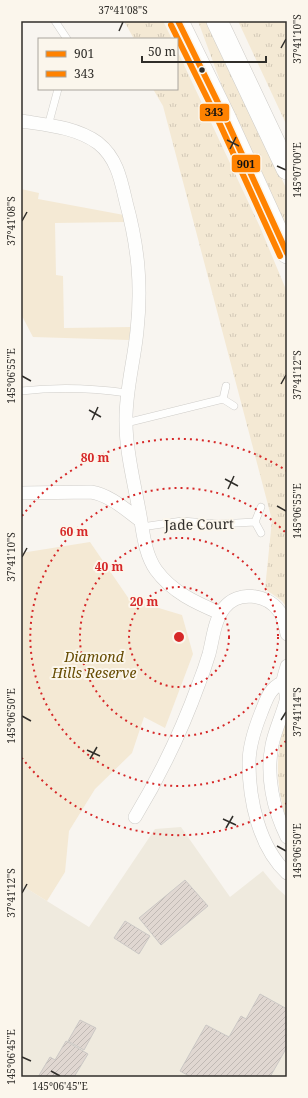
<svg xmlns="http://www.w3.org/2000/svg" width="308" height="1098" viewBox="0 0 308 1098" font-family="'Noto Serif',serif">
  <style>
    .built { fill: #efeade }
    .grass { fill: url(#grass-tufts) }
    .green { fill: #f4e9d4 }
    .building { fill: url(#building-hatch); stroke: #cbc8c5 }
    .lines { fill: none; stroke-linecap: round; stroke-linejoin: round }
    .lane-casing { stroke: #cfcdc9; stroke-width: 8 }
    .street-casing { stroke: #cfcdc9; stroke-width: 14 }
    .primary-casing { stroke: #cfcdc9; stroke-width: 22 }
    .lane { stroke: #fefefd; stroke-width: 7 }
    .street { stroke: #fefefd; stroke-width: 13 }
    .primary { stroke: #fefefd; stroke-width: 21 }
    .bus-1-casing { stroke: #fbf6ec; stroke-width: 9 }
    .bus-2-casing { stroke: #fbf6ec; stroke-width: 9 }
    .bus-1 { stroke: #ff8200; stroke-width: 6 }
    .bus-2 { stroke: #ff8200; stroke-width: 6 }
    .ticks { fill: none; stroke: #302e2a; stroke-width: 1.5 }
    .ring { fill: none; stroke: #d62828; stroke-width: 2; stroke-dasharray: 2 4 }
    .bus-dot { fill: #302e2a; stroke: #fbf6ec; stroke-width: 1.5 }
    .labels { text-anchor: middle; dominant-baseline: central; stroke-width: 4; stroke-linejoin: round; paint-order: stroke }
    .street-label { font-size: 14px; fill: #302e2a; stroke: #fbf6ec }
    .park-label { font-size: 14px; font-style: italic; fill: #654b02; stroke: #fbf6ec }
    .centre { fill: #d62828; stroke: #fbf6ec; stroke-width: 2 }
    .ring-label { font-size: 12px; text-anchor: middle; font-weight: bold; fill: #d62828; stroke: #fbf6ec; stroke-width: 4; stroke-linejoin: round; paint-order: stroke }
    .line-badge { stroke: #fbf6ec; stroke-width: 1.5 }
    .pale-badge-label { font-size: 11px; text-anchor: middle; font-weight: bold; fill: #111 }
    .neatline { fill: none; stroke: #302e2a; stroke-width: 1.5 }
    .ticks-label { font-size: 10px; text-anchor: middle; fill: #302e2a }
  </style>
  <defs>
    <pattern id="grass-tufts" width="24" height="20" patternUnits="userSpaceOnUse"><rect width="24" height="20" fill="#f4e9d4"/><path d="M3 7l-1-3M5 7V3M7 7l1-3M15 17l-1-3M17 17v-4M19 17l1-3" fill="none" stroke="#d2c8b6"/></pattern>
    <pattern id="building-hatch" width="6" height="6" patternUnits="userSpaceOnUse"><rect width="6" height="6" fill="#e0d7d1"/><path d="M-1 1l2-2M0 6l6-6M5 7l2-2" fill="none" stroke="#c0b9b4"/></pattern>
  </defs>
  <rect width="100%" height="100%" fill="#f8f5f0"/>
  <path class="built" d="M 181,827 L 230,897 L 263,871 L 277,888 L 287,897 L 287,1077 L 21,1077 L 21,885 L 89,927 L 155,829 Z"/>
  <path class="grass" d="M 124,21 L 163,21 L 172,39 L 134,39 Z
    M 198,21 L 207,21 L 287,190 L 287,230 L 226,97 Z
    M 238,21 L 287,21 L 287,126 Z
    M 177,50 L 260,227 L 287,292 L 287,608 L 282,601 L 265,589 L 272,520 L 163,106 L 153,89 L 177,89 Z
    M 287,716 L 287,821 C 275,784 275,752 287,716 Z"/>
  <path class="green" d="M 21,189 L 39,193 L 38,199 L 124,215 L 125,222 L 55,223 L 56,275 L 63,276 L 64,328 L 131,327 L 129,340 L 33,337 L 21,314 Z
    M 90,542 L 129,599 L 182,615 L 193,654 L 165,728 L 144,717 L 132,753 L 95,789 L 69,831 L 65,872 L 47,901 L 21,885 L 21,553 Z"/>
  <path class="building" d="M 185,880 L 208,906 L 161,945 L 139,918 Z
    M 125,921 L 150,936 L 139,954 L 114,938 Z
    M 260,994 L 287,1009 L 287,1047 L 270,1077 L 191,1077 L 180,1071 L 206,1025 L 229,1037 L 241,1016 L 246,1019 Z
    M 80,1020 L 96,1028 L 84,1050 L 68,1041 Z
    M 66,1041 L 88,1054 L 74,1077 L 38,1077 L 50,1057 L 55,1060 Z"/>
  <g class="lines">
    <defs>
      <path id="lane" d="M 55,21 L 67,39
        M 48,126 L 58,89
        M 226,386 L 223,399 L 234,406
        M 21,391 C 56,387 92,388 127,393
        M 126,423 L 223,399
        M 261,507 L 255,522 L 261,533
        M 142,527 L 182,521 L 218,524 L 255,522"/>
      <path id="street" d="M 21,121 C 47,125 76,127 98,143 C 117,158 121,180 126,202 C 138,246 142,285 137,331 C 134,362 125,392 126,423 C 126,452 134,482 139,510 C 143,530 144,553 156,570 C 172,592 196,603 220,613
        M 21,493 L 91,492 C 110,495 126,510 141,521
        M 287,666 C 286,670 284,676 283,681 C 283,688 288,692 286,701 C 282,716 275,730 272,745 C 266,776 273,809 287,837
        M 283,682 C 269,689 267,698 261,713 C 255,728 249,746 249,763 C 249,800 259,847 287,873
        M 135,817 C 161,774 182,730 199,683 C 203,673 206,664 209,654 C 213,639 214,621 224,608 C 238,590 267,594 279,611 C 284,617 285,626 287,634"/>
      <path id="primary" d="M 178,21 L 225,117 L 287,253
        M 217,21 L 287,169"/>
    </defs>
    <use href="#lane" class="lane-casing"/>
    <use href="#street" class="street-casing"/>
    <use href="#primary" class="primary-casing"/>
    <use href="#lane" class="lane"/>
    <use href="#street" class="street"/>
    <use href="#primary" class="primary"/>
    <defs>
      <path id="bus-1" d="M 178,21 L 225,117 L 287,253"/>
      <path id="bus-2" d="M 171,25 L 218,120 L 280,256"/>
    </defs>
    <use href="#bus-1" class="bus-1-casing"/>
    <use href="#bus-2" class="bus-2-casing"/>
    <use href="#bus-1" class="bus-1"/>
    <use href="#bus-2" class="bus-2"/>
  </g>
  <path class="ticks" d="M 119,31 L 123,22M 281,48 L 286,39M 227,140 L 239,146M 230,149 L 236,137M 277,166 L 286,170M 22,221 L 27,212M 22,376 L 31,381M 281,384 L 286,375M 89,410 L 101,417M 92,420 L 98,407M 225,479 L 238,486M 228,489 L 234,476M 277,506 L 286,511M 22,557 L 27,548M 22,716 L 31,721M 281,720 L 286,712M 87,750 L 100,756M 90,759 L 97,747M 223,819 L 236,825M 226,828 L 233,816M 277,846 L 286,851M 22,893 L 27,884M 22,1057 L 31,1061M 51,1071 L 60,1076"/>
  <g class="ring">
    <circle cx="179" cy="637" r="50"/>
    <circle cx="179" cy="637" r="99"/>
    <path d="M286 741A149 149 0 1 1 286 533"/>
    <path d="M287 803A198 198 0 0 1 22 758M22 516A198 198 0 0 1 287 471"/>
  </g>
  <circle class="bus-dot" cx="202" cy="70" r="3.5"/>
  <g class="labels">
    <g class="street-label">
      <text transform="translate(199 524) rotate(-1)">Jade Court</text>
    </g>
    <g class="park-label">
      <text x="94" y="656">Diamond<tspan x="94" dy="16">Hills Reserve</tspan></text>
    </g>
  </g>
  <circle cx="179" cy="637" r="6" class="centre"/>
  <g class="ring-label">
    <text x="95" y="462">80 m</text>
    <text x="74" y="536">60 m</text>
    <text x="109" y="571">40 m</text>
    <text x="144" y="606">20 m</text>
  </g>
  <g class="line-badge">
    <rect x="199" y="103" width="31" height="19" rx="4" fill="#ff8200"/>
    <rect x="231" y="154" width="30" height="19" rx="4" fill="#ff8200"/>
  </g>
  <g class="pale-badge-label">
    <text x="214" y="116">343</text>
    <text x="246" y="168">901</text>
  </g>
  <rect width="308" height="1098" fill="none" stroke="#fbf6ec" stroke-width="44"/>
  <rect x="38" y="38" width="140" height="52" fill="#fbf6ec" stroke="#aaa69e"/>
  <rect x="46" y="51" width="20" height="6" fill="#ff8200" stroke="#aaa69e"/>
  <text x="74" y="58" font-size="12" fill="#302e2a">901</text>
  <rect x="46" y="71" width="20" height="6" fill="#ff8200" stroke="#aaa69e"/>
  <text x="74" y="78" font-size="12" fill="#302e2a">343</text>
  <path d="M142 56v6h124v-6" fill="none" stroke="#302e2a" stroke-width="2"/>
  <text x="148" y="56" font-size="12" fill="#302e2a" stroke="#fbf6ec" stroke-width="3" paint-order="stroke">50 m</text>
  <rect x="22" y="22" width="264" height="1054" class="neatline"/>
  <g class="ticks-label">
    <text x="123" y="14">37°41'08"S</text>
    <text transform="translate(297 39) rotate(-90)" y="4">37°41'10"S</text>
    <text transform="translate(297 170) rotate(-90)" y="4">145°07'00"E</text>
    <text transform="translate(11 221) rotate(-90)" y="4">37°41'08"S</text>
    <text transform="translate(297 375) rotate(-90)" y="4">37°41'12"S</text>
    <text transform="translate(11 376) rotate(-90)" y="4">145°06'55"E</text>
    <text transform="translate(297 511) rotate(-90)" y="4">145°06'55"E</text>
    <text transform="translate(11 557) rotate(-90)" y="4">37°41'10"S</text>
    <text transform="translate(297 712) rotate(-90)" y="4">37°41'14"S</text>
    <text transform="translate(11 716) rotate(-90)" y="4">145°06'50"E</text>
    <text transform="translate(297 851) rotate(-90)" y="4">145°06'50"E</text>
    <text transform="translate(11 893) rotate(-90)" y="4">37°41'12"S</text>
    <text transform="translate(11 1057) rotate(-90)" y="4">145°06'45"E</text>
    <text x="60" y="1090">145°06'45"E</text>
  </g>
</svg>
